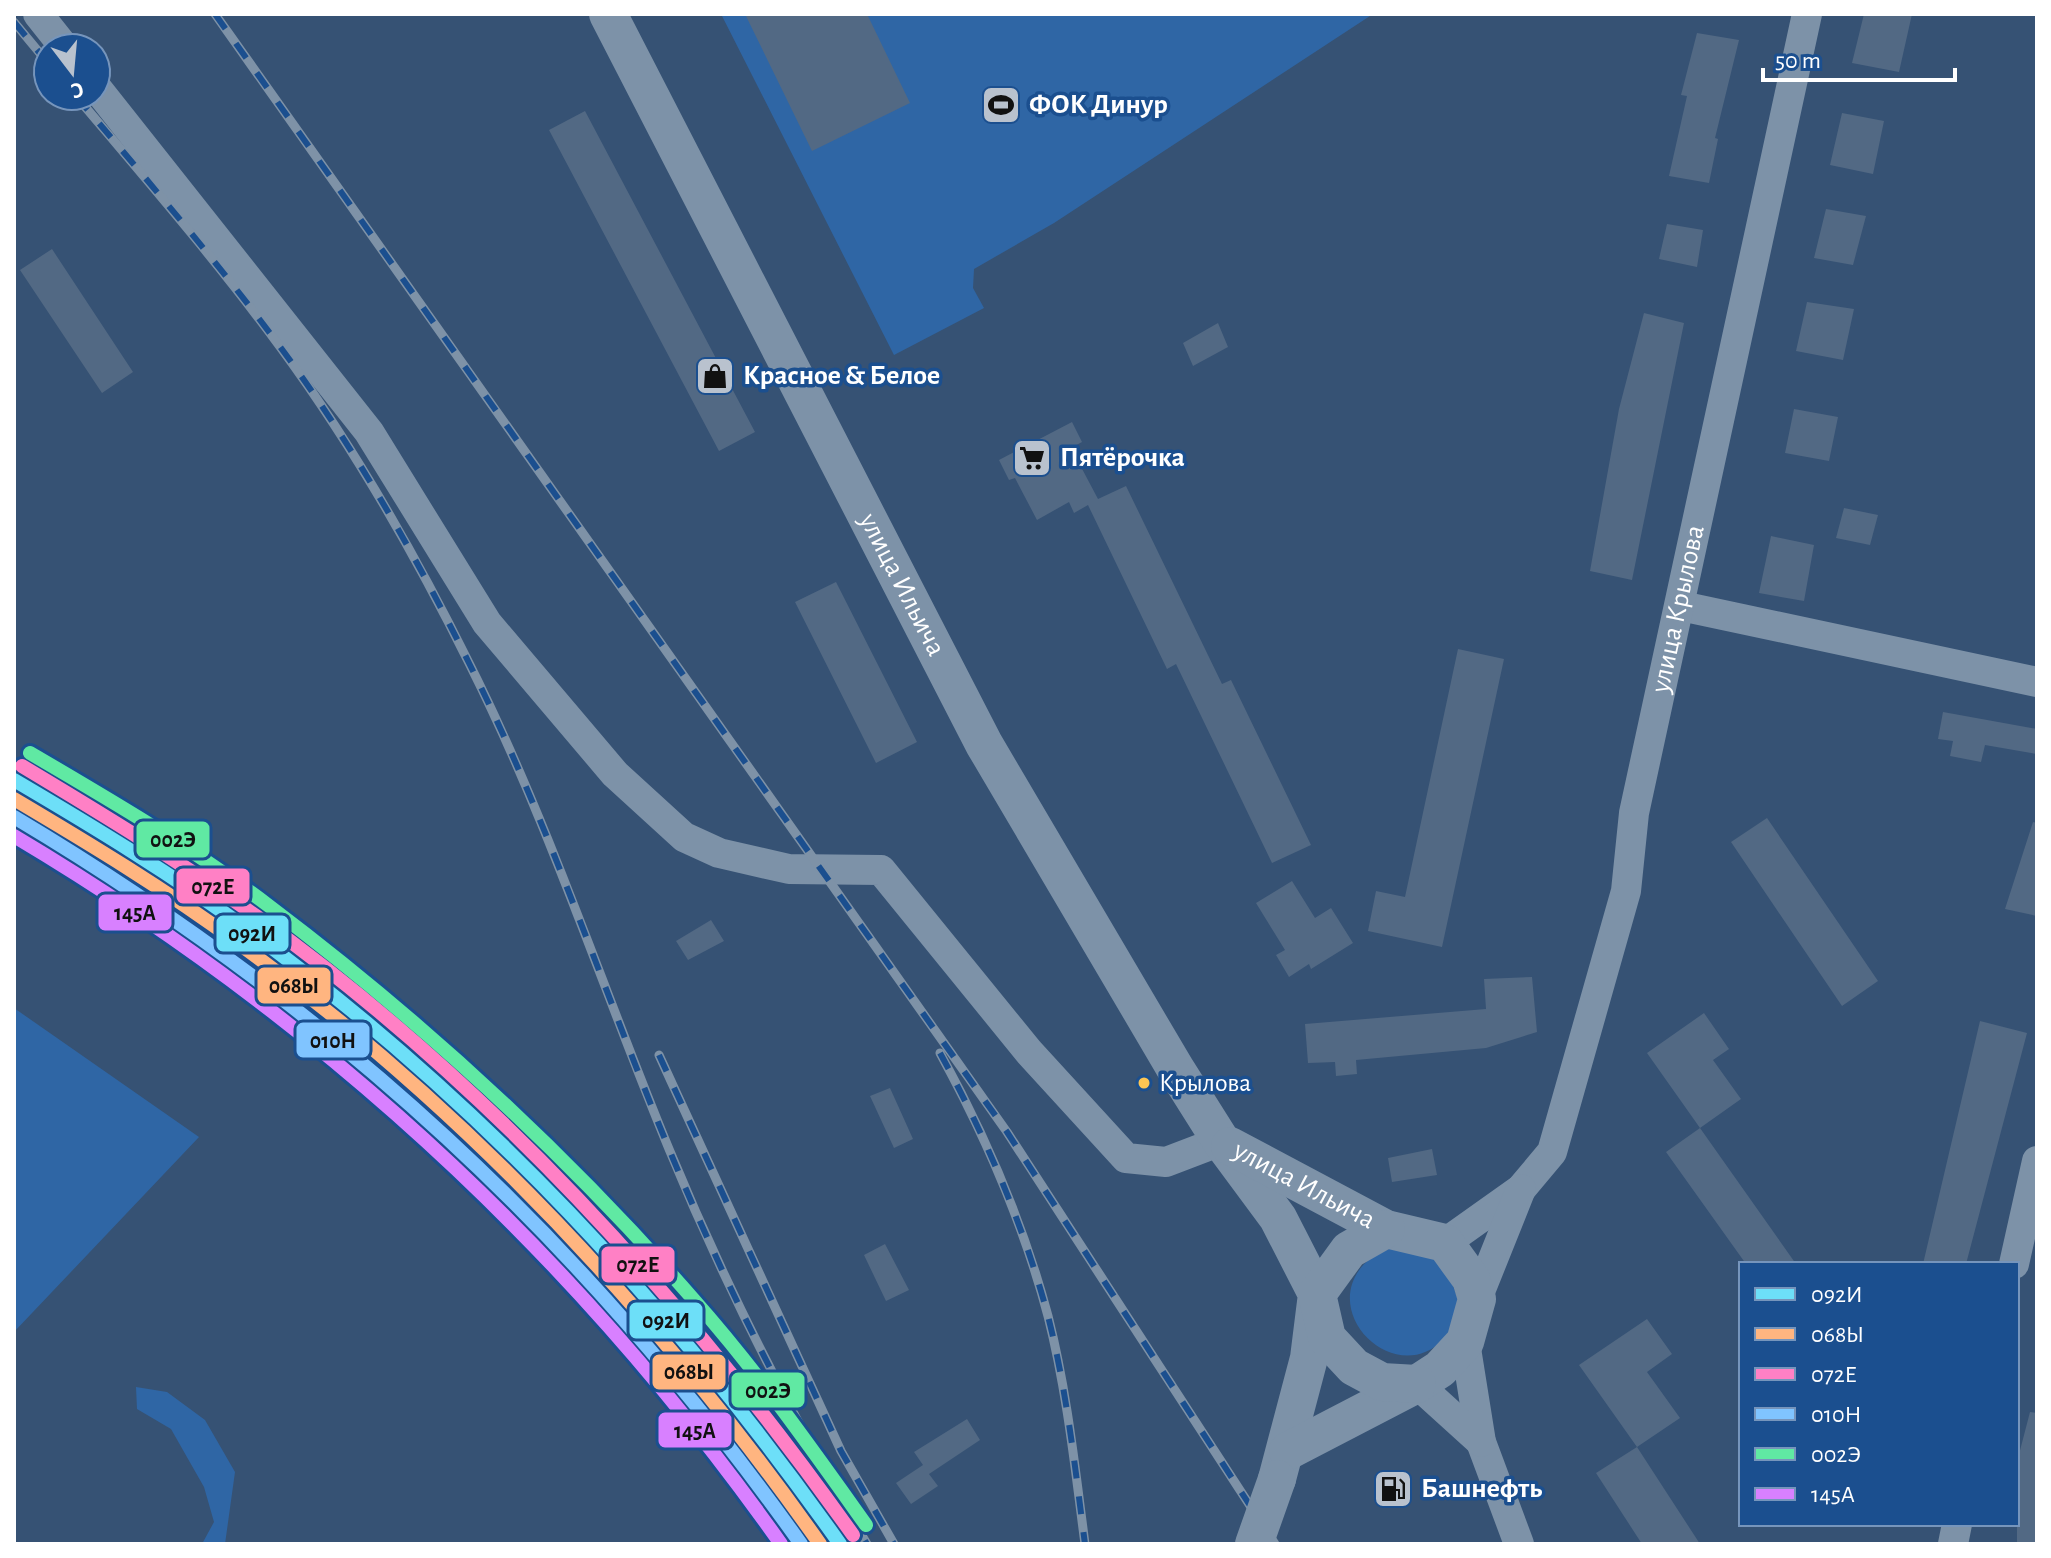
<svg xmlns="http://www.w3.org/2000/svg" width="2051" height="1558" viewBox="0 0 2051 1558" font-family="'Alegreya Sans',sans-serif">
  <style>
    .green { fill: #2f66a5 }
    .building { fill: #526984 }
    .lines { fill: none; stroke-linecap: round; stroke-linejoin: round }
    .minor { stroke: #7d92a8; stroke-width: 30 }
    .tertiary { stroke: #7d92a8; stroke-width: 38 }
    .rail-casing { stroke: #7e92a7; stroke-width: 9 }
    .rail { stroke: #1b4f8f; stroke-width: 6; stroke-dasharray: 18; stroke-linecap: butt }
    .tertiary-bridge { stroke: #7d92a8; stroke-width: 38 }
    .rail-1-casing { stroke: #1b4f8f; stroke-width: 20 }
    .rail-2-casing { stroke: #1b4f8f; stroke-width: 20 }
    .rail-3-casing { stroke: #1b4f8f; stroke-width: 20 }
    .rail-4-casing { stroke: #1b4f8f; stroke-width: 20 }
    .rail-5-casing { stroke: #1b4f8f; stroke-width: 20 }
    .rail-6-casing { stroke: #1b4f8f; stroke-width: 20 }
    .rail-1 { stroke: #6ddff8; stroke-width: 14 }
    .rail-2 { stroke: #ffb580; stroke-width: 14 }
    .rail-3 { stroke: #ff80c5; stroke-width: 14 }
    .rail-4 { stroke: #80c4ff; stroke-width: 14 }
    .rail-5 { stroke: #60e9a3; stroke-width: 14 }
    .rail-6 { stroke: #d880ff; stroke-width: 14 }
    .bus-dot { fill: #fcc553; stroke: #1b4f8f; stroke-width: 3 }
    .labels { text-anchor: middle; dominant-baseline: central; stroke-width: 7; stroke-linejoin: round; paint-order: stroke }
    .bus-label { font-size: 26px; fill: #fff; stroke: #1b4f8f; text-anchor: start }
    .poi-label { font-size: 28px; font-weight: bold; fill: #fff; stroke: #1b4f8f; text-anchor: start }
    .street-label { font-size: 28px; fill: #fff; stroke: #1b4f8f }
    .line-badge { stroke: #1b4f8f; stroke-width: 3 }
    .pale-badge-label { font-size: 22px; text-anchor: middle; font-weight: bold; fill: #111 }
  </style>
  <rect width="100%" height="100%" fill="#365274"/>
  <path class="green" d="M 721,14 L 1373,14 L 1054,223 L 974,269 L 973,288 L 984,308 L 894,355 Z
    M 14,1008 L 199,1137 L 14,1332 Z
    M 1396,1245 L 1444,1260 L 1461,1308 C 1456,1318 1451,1332 1443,1340 C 1395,1388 1318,1314 1364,1264 C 1372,1256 1386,1251 1396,1245 Z
    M 136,1387 L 167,1392 L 205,1420 L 235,1472 L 225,1544 L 202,1544 L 214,1522 L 204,1487 L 171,1429 L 137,1409 Z"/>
  <path class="building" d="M 745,14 L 867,14 L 910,103 L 812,151 Z
    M 1864,14 L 1912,14 L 1899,72 L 1852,63 Z
    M 1697,33 L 1739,40 L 1715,138 L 1718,139 L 1709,183 L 1669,176 L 1687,96 L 1681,95 Z
    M 585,111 L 755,432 L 719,451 L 549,130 Z
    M 1842,113 L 1884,121 L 1873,174 L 1830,165 Z
    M 1826,209 L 1866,216 L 1853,265 L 1814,258 Z
    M 1667,224 L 1703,230 L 1697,267 L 1659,259 Z
    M 52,249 L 133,372 L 102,393 L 20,270 Z
    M 1807,302 L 1854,309 L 1843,360 L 1796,351 Z
    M 1644,313 L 1684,323 L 1632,580 L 1590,571 L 1619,409 Z
    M 1218,323 L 1228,347 L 1193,366 L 1183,343 Z
    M 1794,409 L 1838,417 L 1829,461 L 1785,453 Z
    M 1072,422 L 1082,442 L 1071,448 L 1098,499 L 1126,486 L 1222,684 L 1231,680 L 1311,845 L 1272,863 L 1176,664 L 1167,669 L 1088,505 L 1074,513 L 1069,502 L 1037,520 L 1015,478 L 1009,480 L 999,460 Z
    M 1844,508 L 1878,515 L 1870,545 L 1836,538 Z
    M 1771,536 L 1814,545 L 1804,601 L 1759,593 Z
    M 836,582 L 917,742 L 876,763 L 795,602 Z
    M 1458,649 L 1504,659 L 1442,947 L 1368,931 L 1376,891 L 1405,897 Z
    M 1943,712 L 2037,729 L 2037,754 L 1985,745 L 1981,762 L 1950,756 L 1953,741 L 1938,739 Z
    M 1767,818 L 1878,981 L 1842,1006 L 1731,842 Z
    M 2033,822 L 2037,823 L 2037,916 L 2005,909 Z
    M 1292,881 L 1315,918 L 1331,908 L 1353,943 L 1311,969 L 1309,964 L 1289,977 L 1276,955 L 1285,950 L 1256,903 Z
    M 711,920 L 724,941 L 688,960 L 676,941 Z
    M 1532,977 L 1537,1032 L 1486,1048 L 1356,1060 L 1357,1074 L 1336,1076 L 1335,1062 L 1308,1063 L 1305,1024 L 1486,1009 L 1484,979 Z
    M 1704,1013 L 1729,1049 L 1713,1060 L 1741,1099 L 1700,1128 L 1647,1053 Z
    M 1980,1021 L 2027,1033 L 1966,1264 L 1923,1264 Z
    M 890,1088 L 913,1139 L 894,1148 L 870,1096 Z
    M 1700,1128 L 1796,1264 L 1746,1264 L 1666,1152 Z
    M 1432,1149 L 1437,1175 L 1392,1182 L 1388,1158 Z
    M 885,1244 L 909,1290 L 886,1301 L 864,1255 Z
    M 1647,1319 L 1672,1354 L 1647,1372 L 1680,1418 L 1637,1447 L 1579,1365 Z
    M 2030,1412 L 2037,1413 L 2037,1544 L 2017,1544 L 2017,1462 Z
    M 967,1419 L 980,1440 L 929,1474 L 938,1486 L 911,1504 L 896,1483 L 923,1465 L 914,1452 Z
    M 1637,1447 L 1700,1544 L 1642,1544 L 1596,1473 Z"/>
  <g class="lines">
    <g class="minor">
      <path d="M 38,14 L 65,48"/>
      <path d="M 96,87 L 369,432 L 487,623 L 615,774 L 684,837 L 719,853 L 789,869 L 881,870 L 1029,1052 L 1126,1158 L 1166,1162 L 1221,1141"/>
      <path d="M 1681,606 L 2037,682"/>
      <path id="s1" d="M 1445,1243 L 1521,1189 L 1552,1152 L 1626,891 L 1634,813 L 1807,14"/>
      <path d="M 2014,1264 L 2037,1161"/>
      <path d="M 1477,1299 L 1521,1189"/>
      <path d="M 1465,1342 L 1481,1442 L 1519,1544"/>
      <path d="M 1417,1384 L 1481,1442"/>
      <path d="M 1953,1544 L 1957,1524"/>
    </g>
    <g class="tertiary">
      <path id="s2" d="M 608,14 L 984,744 L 1175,1068 L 1221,1141 L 1278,1218 L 1317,1294 L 1309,1358 L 1277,1479"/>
      <path id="s3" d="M 1230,1146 L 1386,1229 L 1445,1243 L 1471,1279 L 1477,1299 L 1465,1342 L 1440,1369 L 1417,1384 L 1288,1451"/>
      <path d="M 1386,1229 L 1349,1250 L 1317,1294 L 1327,1338 L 1354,1367 L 1382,1382 L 1417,1384"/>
    </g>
    <defs>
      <path id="rail" d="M 215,14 L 1007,1132 L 1275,1544
        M 14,22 L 48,63
        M 76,96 C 146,179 217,261 281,348 C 354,447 415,554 469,663 C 548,820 602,987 669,1149 C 725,1285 792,1417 867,1544
        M 940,1053 C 985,1135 1024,1226 1048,1316 C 1067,1391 1075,1468 1085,1544
        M 659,1055 L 841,1451 L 894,1544"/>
    </defs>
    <use href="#rail" class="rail-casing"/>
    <use href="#rail" class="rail"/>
    <path class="tertiary-bridge" d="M 1254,1544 L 1277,1479"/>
    <defs>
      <path id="rail-1" d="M 14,780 C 94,827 173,875 248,930 C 483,1102 672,1307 840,1544"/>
      <path id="rail-2" d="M 14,799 C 90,844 166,890 238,943 C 466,1108 658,1315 820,1544"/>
      <path id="rail-3" d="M 22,766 C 102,814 181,862 256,916 C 491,1085 686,1300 853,1535"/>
      <path id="rail-4" d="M 14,817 C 336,1009 584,1239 801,1544"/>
      <path id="rail-5" d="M 30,753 C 112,801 194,849 269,906 C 424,1023 566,1154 694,1300 C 757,1371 811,1448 866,1525"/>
      <path id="rail-6" d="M 14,836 C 320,1018 575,1253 781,1544"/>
    </defs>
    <use href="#rail-1" class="rail-1-casing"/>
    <use href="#rail-2" class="rail-2-casing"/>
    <use href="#rail-3" class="rail-3-casing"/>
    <use href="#rail-4" class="rail-4-casing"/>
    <use href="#rail-5" class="rail-5-casing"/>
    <use href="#rail-6" class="rail-6-casing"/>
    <use href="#rail-1" class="rail-1"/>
    <use href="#rail-2" class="rail-2"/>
    <use href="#rail-3" class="rail-3"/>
    <use href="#rail-4" class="rail-4"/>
    <use href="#rail-5" class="rail-5"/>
    <use href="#rail-6" class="rail-6"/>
  </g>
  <defs>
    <symbol id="stadium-square" viewBox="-11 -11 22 22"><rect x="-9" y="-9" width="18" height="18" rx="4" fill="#b9c2ce" stroke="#1b4f8f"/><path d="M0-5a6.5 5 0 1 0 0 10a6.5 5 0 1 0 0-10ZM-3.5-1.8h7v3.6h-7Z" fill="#111"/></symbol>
    <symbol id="shop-square" viewBox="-11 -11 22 22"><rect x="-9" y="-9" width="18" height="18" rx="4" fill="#b9c2ce" stroke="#1b4f8f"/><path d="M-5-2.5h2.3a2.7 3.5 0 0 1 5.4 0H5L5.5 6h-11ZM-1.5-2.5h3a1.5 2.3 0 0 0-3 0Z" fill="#111"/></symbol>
    <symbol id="supermarket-square" viewBox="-11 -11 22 22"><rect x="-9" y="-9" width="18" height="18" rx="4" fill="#b9c2ce" stroke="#1b4f8f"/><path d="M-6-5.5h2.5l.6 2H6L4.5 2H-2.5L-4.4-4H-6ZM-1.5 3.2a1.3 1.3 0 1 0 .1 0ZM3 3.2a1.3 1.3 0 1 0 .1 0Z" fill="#111"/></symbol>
    <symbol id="fuel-square" viewBox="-11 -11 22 22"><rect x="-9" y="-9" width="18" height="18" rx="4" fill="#b9c2ce" stroke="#1b4f8f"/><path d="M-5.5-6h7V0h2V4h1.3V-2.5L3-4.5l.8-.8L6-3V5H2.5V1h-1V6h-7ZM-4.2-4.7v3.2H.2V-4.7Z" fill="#111"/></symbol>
  </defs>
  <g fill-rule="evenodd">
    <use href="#stadium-square" x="979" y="83" width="44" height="44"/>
    <use href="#shop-square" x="693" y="354" width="44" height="44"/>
    <use href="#supermarket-square" x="1010" y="436" width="44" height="44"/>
    <use href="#fuel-square" x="1371" y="1467" width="44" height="44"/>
  </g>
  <circle class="bus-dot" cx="1144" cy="1083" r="7"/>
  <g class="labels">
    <g class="bus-label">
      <text x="1159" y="1083">Крылова</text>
    </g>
    <g class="poi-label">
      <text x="1029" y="105">ФОК Динур</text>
      <text x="743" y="376">Красное &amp; Белое</text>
      <text x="1060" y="458">Пятёрочка</text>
      <text x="1421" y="1489">Башнефть</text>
    </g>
    <g class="street-label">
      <text stroke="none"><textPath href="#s2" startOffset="642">улица Ильича</textPath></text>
      <text stroke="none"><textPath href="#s1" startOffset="700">улица Крылова</textPath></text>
      <text stroke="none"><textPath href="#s3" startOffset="84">улица Ильича</textPath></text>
    </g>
  </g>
  <g class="line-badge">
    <rect x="135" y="820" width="76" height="39" rx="8" fill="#60e9a3"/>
    <rect x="175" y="867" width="76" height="38" rx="8" fill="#ff80c5"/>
    <rect x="97" y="893" width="76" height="39" rx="8" fill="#d880ff"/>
    <rect x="215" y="914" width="75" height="39" rx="8" fill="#6ddff8"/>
    <rect x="256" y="966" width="76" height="39" rx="8" fill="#ffb580"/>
    <rect x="295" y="1021" width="76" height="38" rx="8" fill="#80c4ff"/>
    <rect x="600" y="1245" width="76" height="39" rx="8" fill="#ff80c5"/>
    <rect x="628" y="1301" width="76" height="39" rx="8" fill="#6ddff8"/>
    <rect x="651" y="1353" width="76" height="38" rx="8" fill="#ffb580"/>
    <rect x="730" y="1371" width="76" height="38" rx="8" fill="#60e9a3"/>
    <rect x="657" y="1411" width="76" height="38" rx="8" fill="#d880ff"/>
  </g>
  <g class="pale-badge-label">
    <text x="173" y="847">002Э</text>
    <text x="213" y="894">072Е</text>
    <text x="135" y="920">145А</text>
    <text x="252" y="941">092И</text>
    <text x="294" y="993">068Ы</text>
    <text x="333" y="1048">010Н</text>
    <text x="638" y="1272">072Е</text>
    <text x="666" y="1328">092И</text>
    <text x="689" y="1379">068Ы</text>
    <text x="768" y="1398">002Э</text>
    <text x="695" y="1438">145А</text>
  </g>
  <rect width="2051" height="1558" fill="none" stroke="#ffffff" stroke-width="32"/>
  <rect x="1739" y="1262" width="280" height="264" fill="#1b4f8f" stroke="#7695bc" stroke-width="2"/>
  <rect x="1755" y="1288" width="40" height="12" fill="#6ddff8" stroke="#7695bc" stroke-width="2"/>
  <text x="1811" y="1302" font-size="24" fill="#ffffff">092И</text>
  <rect x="1755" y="1328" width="40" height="12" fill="#ffb580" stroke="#7695bc" stroke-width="2"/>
  <text x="1811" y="1342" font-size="24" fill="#ffffff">068Ы</text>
  <rect x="1755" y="1368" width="40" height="12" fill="#ff80c5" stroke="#7695bc" stroke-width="2"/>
  <text x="1811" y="1382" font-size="24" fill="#ffffff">072Е</text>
  <rect x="1755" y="1408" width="40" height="12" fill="#80c4ff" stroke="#7695bc" stroke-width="2"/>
  <text x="1811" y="1422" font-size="24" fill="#ffffff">010Н</text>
  <rect x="1755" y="1448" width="40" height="12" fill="#60e9a3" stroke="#7695bc" stroke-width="2"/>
  <text x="1811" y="1462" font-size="24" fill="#ffffff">002Э</text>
  <rect x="1755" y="1488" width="40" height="12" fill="#d880ff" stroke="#7695bc" stroke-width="2"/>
  <text x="1811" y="1502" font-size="24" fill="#ffffff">145А</text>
  <g transform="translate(72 72) rotate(164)"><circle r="38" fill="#1b4f8f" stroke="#7695bc" stroke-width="2"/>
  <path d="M0-6L14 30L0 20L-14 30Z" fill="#b9c2ce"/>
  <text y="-12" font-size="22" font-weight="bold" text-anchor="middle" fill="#ffffff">С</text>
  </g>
  <path d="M1763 68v12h192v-12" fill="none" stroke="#ffffff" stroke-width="4"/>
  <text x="1775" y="68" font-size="24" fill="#ffffff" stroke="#1b4f8f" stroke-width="6" paint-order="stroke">50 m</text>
</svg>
